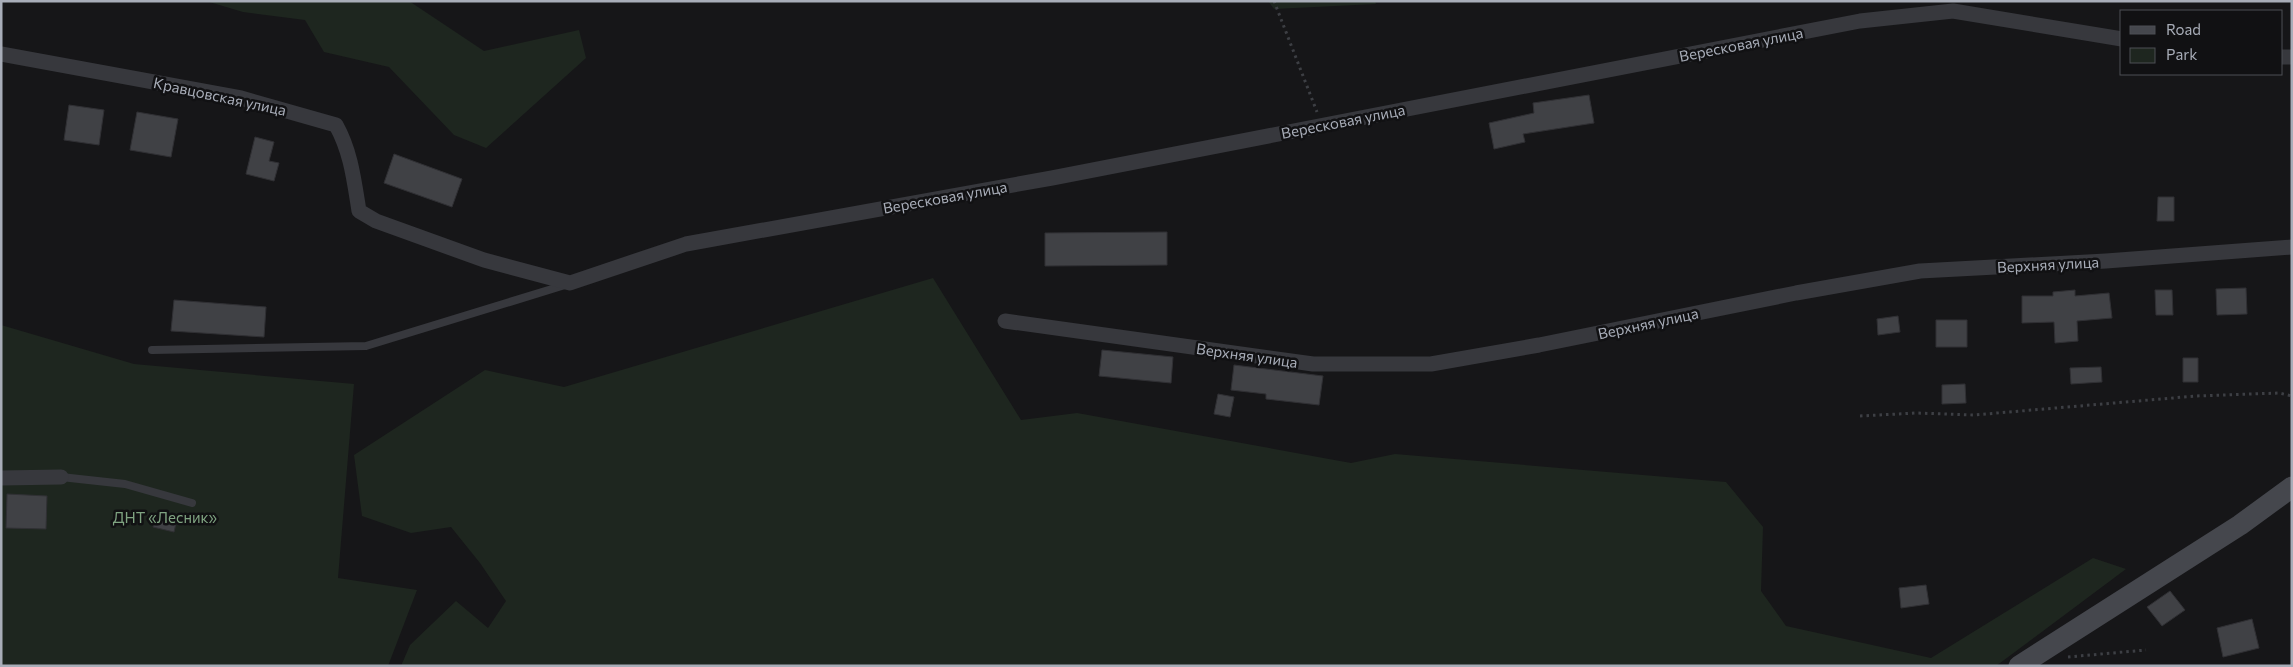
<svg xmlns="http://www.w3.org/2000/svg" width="2293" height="667" viewBox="0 0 2293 667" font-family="Commissioner,sans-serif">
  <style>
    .green { fill: #1e261f }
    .building { fill: #404145; stroke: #303034 }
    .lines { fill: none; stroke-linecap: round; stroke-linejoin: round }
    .path { stroke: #3d3f44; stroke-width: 3; stroke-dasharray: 2.5 4; stroke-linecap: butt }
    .service { stroke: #37383d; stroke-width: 8 }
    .minor { stroke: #37383d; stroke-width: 15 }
    .secondary { stroke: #45474d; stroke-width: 21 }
    .labels { text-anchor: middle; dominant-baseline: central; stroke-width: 5; stroke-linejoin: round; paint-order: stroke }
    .street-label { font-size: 15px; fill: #a8adb8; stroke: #111113 }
    .park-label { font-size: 15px; fill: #7fa381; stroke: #111113 }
  </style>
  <rect width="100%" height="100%" fill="#161618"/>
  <path class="green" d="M 206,1 L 409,1 L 484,51 L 579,30 L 586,58 L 486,148 L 454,135 L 389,67 L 324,52 L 305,20 L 243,12 Z
    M 1268,1 L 1375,1 L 1376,4 L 1274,9 Z
    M 933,278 L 1021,420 L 1077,413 L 1351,463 L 1395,454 L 1726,482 L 1763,527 L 1761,591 L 1786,626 L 1931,658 L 2093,558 L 2126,569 L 1996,666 L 401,666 L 410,645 L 456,601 L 488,628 L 506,601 L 480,563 L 451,527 L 411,533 L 362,516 L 354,455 L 485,370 L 564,387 Z
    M 1,325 L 134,364 L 354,384 L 338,578 L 417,590 L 388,666 L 1,666 Z"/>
  <path class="building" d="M 1589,95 L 1594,123 L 1523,134 L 1525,142 L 1494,149 L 1489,123 L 1534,113 L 1533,103 Z
    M 69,105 L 104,110 L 99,145 L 64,140 Z
    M 137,112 L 178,119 L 171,157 L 130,150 Z
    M 255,137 L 274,142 L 269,161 L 279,163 L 274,181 L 246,174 Z
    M 394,154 L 462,179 L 452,207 L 384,183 Z
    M 2158,197 L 2174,197 L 2174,221 L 2157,221 Z
    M 1167,232 L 1167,265 L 1045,266 L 1045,233 Z
    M 2246,288 L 2247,314 L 2217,315 L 2216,289 Z
    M 2075,290 L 2075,296 L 2109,293 L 2112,318 L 2077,321 L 2078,341 L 2055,343 L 2054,322 L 2022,323 L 2022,296 L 2053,296 L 2053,292 Z
    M 2155,290 L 2172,290 L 2173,315 L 2156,315 Z
    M 174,300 L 266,307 L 264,337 L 171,331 Z
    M 1898,316 L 1900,332 L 1878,335 L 1877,319 Z
    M 1936,320 L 1967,320 L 1967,347 L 1936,347 Z
    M 1102,350 L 1173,357 L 1171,383 L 1099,376 Z
    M 2183,358 L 2198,358 L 2198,382 L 2183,382 Z
    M 1234,365 L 1323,376 L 1319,405 L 1266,399 L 1266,394 L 1231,390 Z
    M 2101,367 L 2102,382 L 2071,384 L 2070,368 Z
    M 1965,384 L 1966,403 L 1942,404 L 1942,385 Z
    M 1218,394 L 1234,397 L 1230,417 L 1214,414 Z
    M 7,494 L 47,496 L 46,529 L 6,528 Z
    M 157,513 L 177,519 L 174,532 L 153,527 Z
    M 1926,585 L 1929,604 L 1901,608 L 1899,588 Z
    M 2170,591 L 2185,610 L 2162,626 L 2147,607 Z
    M 2252,619 L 2259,648 L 2223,657 L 2217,628 Z"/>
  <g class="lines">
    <path class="path" d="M 1274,1 L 1317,112
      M 1860,416 L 1916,413 L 1974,415 L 2196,396 L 2279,393 L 2292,396
      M 2068,657 L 2146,650"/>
    <path class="service" d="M 152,350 L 366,346 L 565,285
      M 61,477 L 125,484 L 192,503"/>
    <path class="minor" d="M 1,54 L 241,98 L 336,125 C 351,152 354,180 359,211 L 376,221 L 484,260 L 570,283 L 686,244 L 1052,178 L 1860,21 L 1953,11 L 2122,39
      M 2282,57 L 2292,57
      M 1005,321 L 1313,364 L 1431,364 L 1539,345 L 1796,293 L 1920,271 L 2106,261 L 2292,247
      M 1,478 L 61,477"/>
    <path class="secondary" d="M 2019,666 L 2240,525 L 2292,487"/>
  </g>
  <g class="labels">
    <g class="street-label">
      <text transform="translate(1741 44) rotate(-11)">Вересковая улица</text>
      <text transform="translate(220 96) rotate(12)">Кравцовская улица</text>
      <text transform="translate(1343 121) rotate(-11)">Вересковая улица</text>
      <text transform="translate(945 197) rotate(-10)">Вересковая улица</text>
      <text transform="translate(2048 264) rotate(-3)">Верхняя улица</text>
      <text transform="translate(1648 323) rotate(-12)">Верхняя улица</text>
      <text transform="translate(1247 355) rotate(8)">Верхняя улица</text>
    </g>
    <g class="park-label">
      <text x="165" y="517">ДНТ «Лесник»</text>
    </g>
  </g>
  <rect width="2293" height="667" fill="none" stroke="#a8adb8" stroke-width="5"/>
  <rect x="2120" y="10" width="162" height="65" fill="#111113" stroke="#4d4f55"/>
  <rect x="2130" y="26" width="25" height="8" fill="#45474d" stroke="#4d4f55"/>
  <text x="2166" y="35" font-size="15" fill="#a8adb8">Road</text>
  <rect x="2130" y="48" width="25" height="15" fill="#1e261f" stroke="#4d4f55"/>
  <text x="2166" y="60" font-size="15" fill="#a8adb8">Park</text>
</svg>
